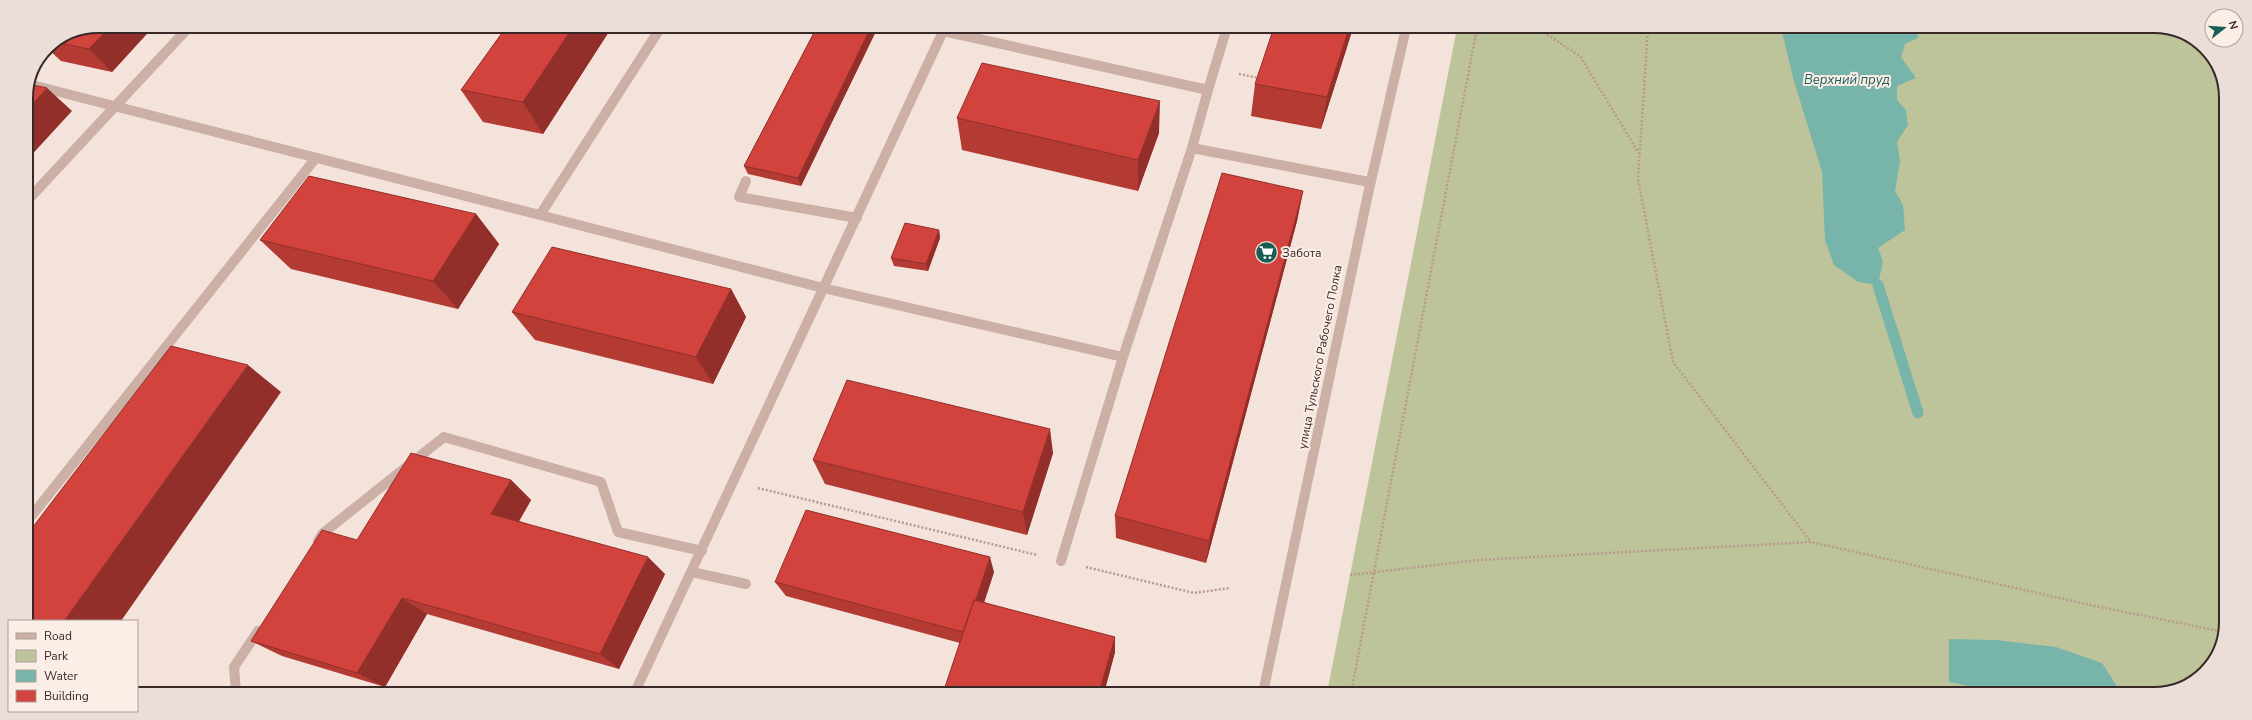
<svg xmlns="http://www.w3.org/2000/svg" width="2252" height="720" viewBox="0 0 2252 720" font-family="'Nunito Sans',sans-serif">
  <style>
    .green { fill: #bec499 }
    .water { fill: #77b4aa }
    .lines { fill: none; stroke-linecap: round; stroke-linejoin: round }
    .stream { stroke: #77b4aa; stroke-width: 11 }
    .path { stroke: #b9998f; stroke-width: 2.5; stroke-dasharray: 2 2; stroke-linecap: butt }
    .service { stroke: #cdb0a5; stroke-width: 10 }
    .minor { stroke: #cdb0a5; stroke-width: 10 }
    .wall { fill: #b43a34 }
    .shaded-wall { fill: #922f2a }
    .building { fill: #d1433c; stroke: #922f2a }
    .labels { text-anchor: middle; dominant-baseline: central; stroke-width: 4; stroke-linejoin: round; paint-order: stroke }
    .poi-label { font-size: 12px; fill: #382927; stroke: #fbeee7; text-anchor: start }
    .street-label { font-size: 12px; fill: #382927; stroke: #fbeee7 }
    .water-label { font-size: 13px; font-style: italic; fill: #195e55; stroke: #fbeee7 }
    .rim { fill: none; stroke: #382927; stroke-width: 2 }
  </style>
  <rect width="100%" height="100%" fill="#f4e3da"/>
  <path class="green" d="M 1457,28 L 2173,29 L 2211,54 L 2226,93 L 2223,641 L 2198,679 L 2154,694 L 1327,693 Z"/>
  <path class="water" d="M 1781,28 L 1917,28 L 1918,38 L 1905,44 L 1901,57 L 1916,78 L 1897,86 L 1897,100 L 1906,110 L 1908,125 L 1897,142 L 1900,162 L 1895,191 L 1903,205 L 1905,230 L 1878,248 L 1883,261 L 1878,285 L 1858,282 L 1834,265 L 1825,240 L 1822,172 L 1794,81 Z
    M 1949,639 L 1996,640 L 2056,647 L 2102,663 L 2122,694 L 1984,694 L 1978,688 L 1949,682 Z"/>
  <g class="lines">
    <path class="stream" d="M 1878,285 L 1918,413"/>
    <path class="path" d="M 1537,28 L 1580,56 L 1640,155
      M 1648,28 L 1638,179 L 1673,362 L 1811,542
      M 1239,74 L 1259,78
      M 758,488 L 1037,555
      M 1086,567 L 1194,593 L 1230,588
      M 1350,575 L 1479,560 L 1811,542 L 2095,606 L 2224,632
      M 1351,693 L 1477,28"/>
    <path class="service" d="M 943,31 L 1208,90 L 1227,27
      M 36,86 L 540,215 L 661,27
      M 1208,90 L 1192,148 L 1369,182
      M 746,181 L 739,197 L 857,218
      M 26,202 L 190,26
      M 540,215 L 823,288 L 1123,357
      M 26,523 L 315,159
      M 318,541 L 322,534 L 444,437 L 601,482 L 618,532 L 702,551
      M 1061,561 L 1123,357 L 1192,148
      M 692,572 L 746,584
      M 236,692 L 234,667 L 258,631
      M 635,692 L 945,27"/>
    <path class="minor" d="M 1263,693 L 1368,194 L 1406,28"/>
  </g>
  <path class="wall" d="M 98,26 L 154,26 L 112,72 L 61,61 L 47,48 L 71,31 Z
    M 507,26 L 612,27 L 543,134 L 483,122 L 461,90 Z
    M 817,27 L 878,27 L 801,186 L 748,174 L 744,166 Z
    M 1353,28 L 1321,129 L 1251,116 L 1255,84 Z
    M 957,118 L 1159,133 L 1138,191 L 962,150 Z
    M 1303,191 L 1297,221 L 1206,563 L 1116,538 L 1115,516 Z
    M 476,214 L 499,244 L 458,309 L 291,269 L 260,240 Z
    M 939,230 L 940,238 L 928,271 L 894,266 L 891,258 Z
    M 731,289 L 746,317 L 713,384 L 535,340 L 512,312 Z
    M 1053,453 L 1027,535 L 825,484 L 813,460 Z
    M 511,480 L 531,500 L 519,521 L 665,574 L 619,669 L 427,614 L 385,687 L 282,656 L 251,641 L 357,540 Z
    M 994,572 L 984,602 L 1115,652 L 1104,693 L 943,693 L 960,643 L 786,596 L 775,582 Z"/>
  <path class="shaded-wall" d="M 111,26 L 154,26 L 112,72 L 89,49 Z
    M 573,27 L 612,27 L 543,134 L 523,102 Z
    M 871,27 L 878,27 L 801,186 L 798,178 Z
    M 1349,28 L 1353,28 L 1321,129 L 1327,97 Z
    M 47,88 L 72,111 L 26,161 L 26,111 Z
    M 1160,101 L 1159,133 L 1138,191 L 1138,160 Z
    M 1303,191 L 1297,221 L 1206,563 L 1209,541 Z
    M 476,214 L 499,244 L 458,309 L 433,281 Z
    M 939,230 L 940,238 L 928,271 L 926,264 Z
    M 731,289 L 746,317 L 713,384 L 696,357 Z
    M 248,365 L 281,392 L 121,621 L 64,621 Z
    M 1050,429 L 1053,453 L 1027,535 L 1023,512 Z
    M 511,480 L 531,500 L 513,532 L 491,514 Z
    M 648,557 L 665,574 L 619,669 L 600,654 Z
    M 990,557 L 994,572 L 970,646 L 965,633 Z
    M 402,598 L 427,614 L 385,687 L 357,673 Z
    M 1115,637 L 1115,652 L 1104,693 L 1099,693 Z"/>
  <path class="building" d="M 98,26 L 111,26 L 89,49 L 55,42 L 71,31 Z
    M 507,26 L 573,27 L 523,102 L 461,90 Z
    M 817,27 L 871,27 L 798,178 L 744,166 Z
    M 1274,27 L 1349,28 L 1327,97 L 1255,84 Z
    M 982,63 L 1160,101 L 1138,160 L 957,118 Z
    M 29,84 L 47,88 L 26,111 L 26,98 Z
    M 1222,173 L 1303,191 L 1209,541 L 1115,516 Z
    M 309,176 L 476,214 L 433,281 L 260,240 Z
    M 905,223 L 939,230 L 926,264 L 891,258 Z
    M 552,247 L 731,289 L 696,357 L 512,312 Z
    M 171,346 L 248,365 L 64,621 L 26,621 L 26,536 Z
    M 847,380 L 1050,429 L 1023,512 L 813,460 Z
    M 411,453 L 511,480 L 491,514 L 648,557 L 600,654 L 402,598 L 357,673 L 251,641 L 322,530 L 357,540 Z
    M 806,510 L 990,557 L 976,600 L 974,600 L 963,632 L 775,582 Z
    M 974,600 L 1115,637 L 1099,693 L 943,693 Z"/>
  <defs>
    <symbol id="supermarket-disc" viewBox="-11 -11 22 22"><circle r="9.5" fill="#195e55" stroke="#fbeee7"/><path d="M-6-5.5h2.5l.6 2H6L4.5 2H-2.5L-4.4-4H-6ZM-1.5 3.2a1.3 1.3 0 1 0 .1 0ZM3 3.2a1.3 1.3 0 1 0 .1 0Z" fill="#fff"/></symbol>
  </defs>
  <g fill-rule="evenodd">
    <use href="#supermarket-disc" x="1254" y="240" width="25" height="25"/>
  </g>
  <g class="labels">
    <g class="poi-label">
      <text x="1282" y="253">Забота</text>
    </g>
    <g class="street-label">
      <text transform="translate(1320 357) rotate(-79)">улица Тульского Рабочего Полка</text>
    </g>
    <g class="water-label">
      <text x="1847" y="80">Верхний пруд</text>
    </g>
  </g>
  <path d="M0 0H2252V720H0ZM98 33H2154A65 65 0 0 1 2219 98V622A65 65 0 0 1 2154 687H98A65 65 0 0 1 33 622V98A65 65 0 0 1 98 33Z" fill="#ebded8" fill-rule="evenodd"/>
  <path class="rim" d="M98 33H2154A65 65 0 0 1 2219 98V622A65 65 0 0 1 2154 687H98A65 65 0 0 1 33 622V98A65 65 0 0 1 98 33Z"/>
  <rect x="8" y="620" width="130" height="92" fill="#fbeee7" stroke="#ad9f9a"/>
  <rect x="16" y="633" width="20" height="6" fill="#cdb0a5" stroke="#ad9f9a"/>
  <text x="44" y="640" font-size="12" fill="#382927">Road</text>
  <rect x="16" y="650" width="20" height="12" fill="#bec499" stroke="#ad9f9a"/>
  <text x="44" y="660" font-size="12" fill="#382927">Park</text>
  <rect x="16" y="670" width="20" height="12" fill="#77b4aa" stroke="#ad9f9a"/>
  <text x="44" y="680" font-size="12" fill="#382927">Water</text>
  <rect x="16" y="690" width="20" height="12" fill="#d1433c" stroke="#ad9f9a"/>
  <text x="44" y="700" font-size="12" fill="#382927">Building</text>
  <g transform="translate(2224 28) rotate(73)"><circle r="19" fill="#fbeee7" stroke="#ad9f9a"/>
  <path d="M0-3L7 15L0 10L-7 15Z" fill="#195e55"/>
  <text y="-6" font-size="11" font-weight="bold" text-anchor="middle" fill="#382927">N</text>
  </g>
</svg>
